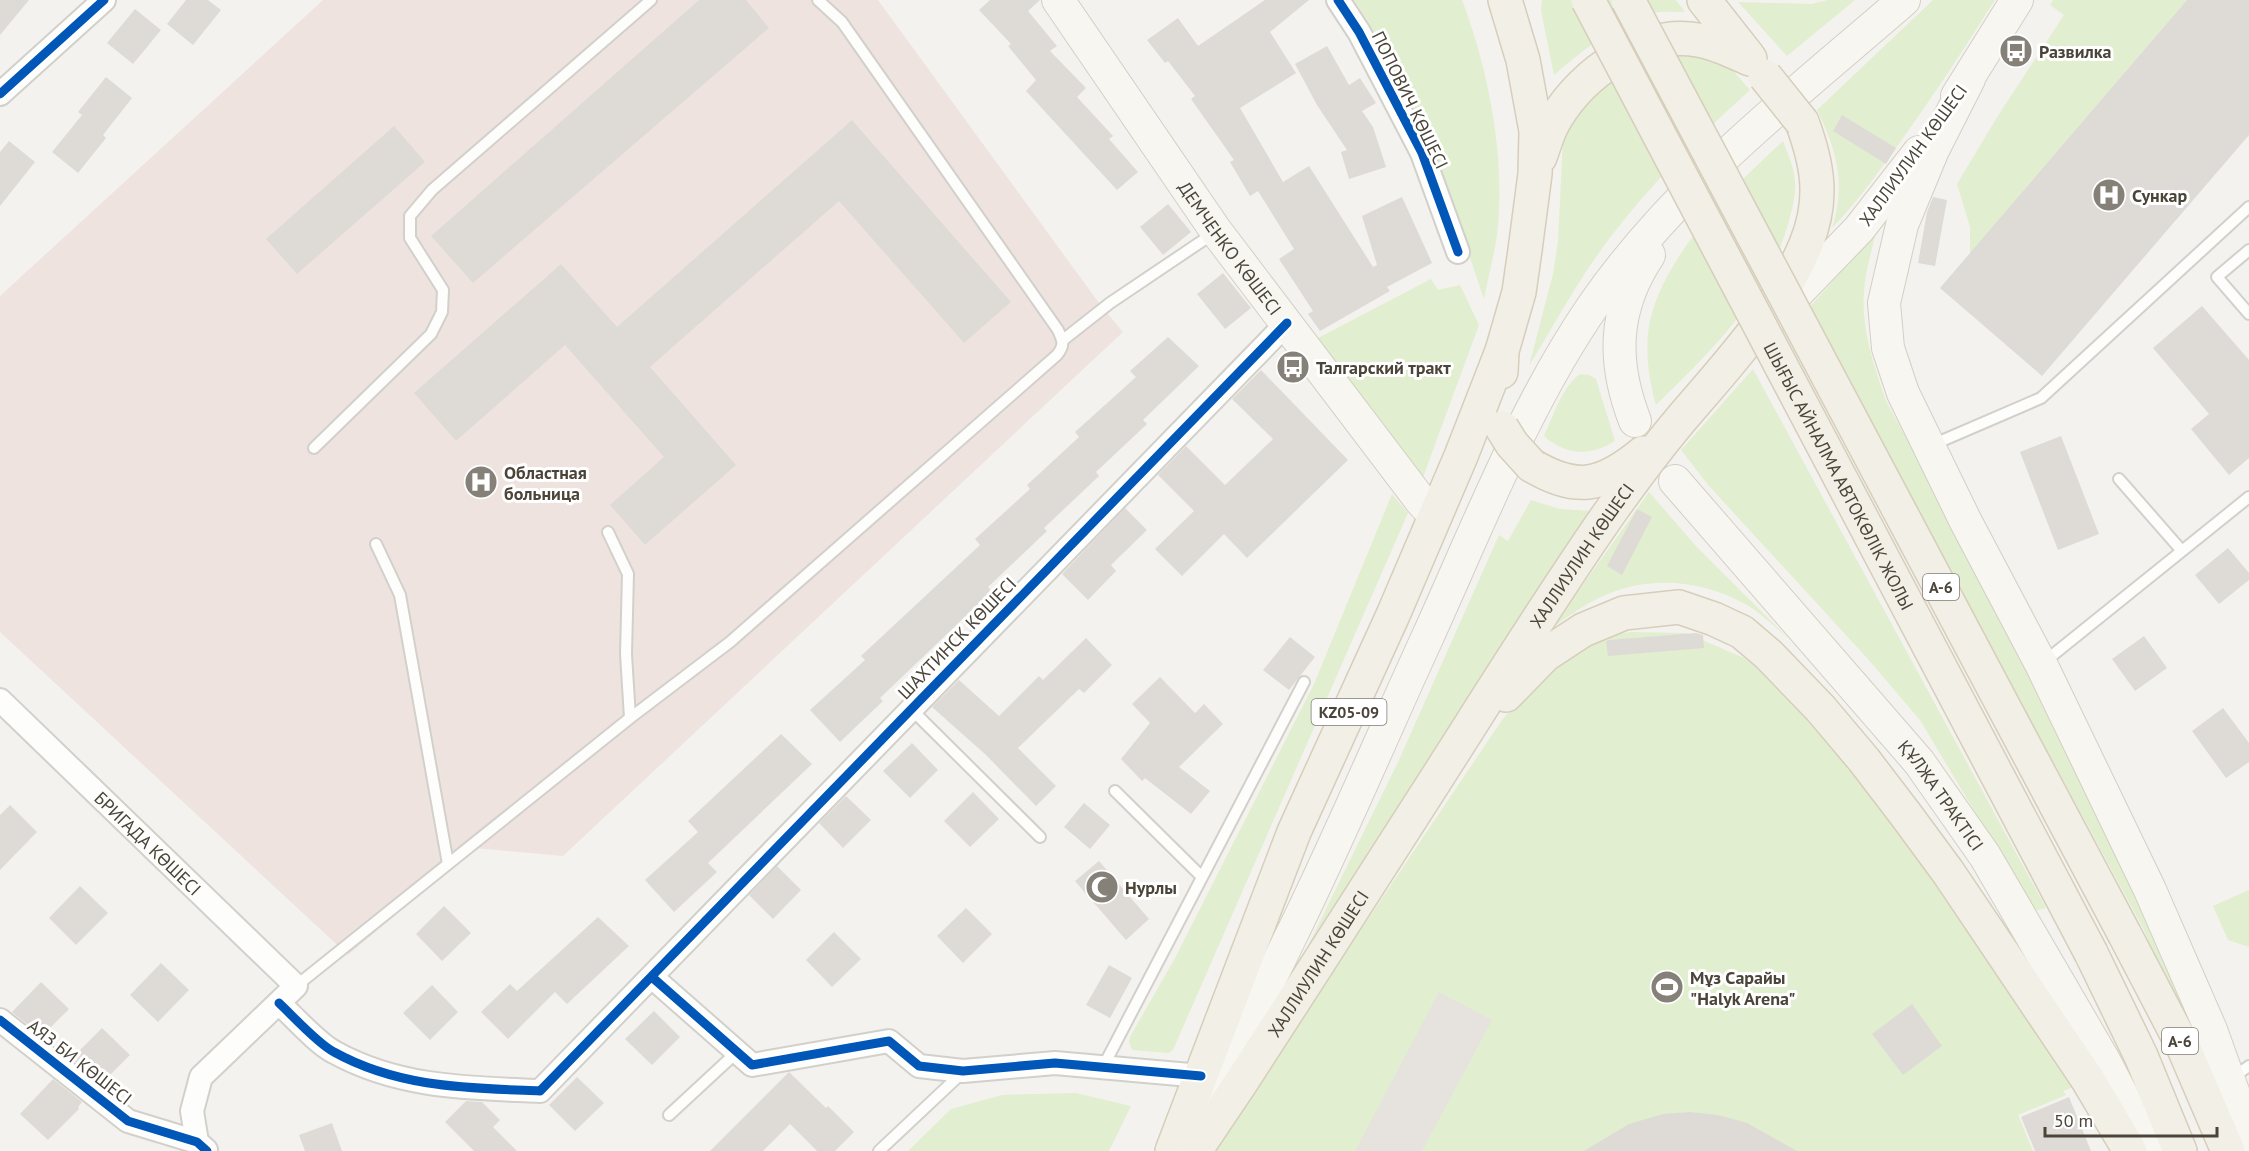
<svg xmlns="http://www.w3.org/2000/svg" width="2249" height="1151" viewBox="0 0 2249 1151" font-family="'PT Sans',sans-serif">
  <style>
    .medical { fill: #eee3df }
    .green { fill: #e1eecf }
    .parking { fill: #e6e3df }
    .building { fill: #dedbd6 }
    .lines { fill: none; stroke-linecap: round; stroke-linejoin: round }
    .lane-casing { stroke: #d2d0cb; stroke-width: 14 }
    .street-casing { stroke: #d2d0cb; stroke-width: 26 }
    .secondary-casing { stroke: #d3cfc5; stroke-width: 34 }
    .primary-casing { stroke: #d6cebb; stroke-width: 36 }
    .lane { stroke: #fdfdfc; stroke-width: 10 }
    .street { stroke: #fdfdfc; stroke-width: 22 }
    .secondary { stroke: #f7f6f1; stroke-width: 32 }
    .primary { stroke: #f2efe6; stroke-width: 33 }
    .primary-bridge-casing { stroke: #d6cebb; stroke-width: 36; stroke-linecap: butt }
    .primary-bridge { stroke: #f2efe6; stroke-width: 33 }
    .cycleway-casing { stroke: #fff; stroke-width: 13 }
    .cycleway { stroke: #0057b8; stroke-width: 9 }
    .labels { text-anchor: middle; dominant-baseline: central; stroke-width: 6; stroke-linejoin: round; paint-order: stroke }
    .shield { fill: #fff; stroke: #817c74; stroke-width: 1.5 }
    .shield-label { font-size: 16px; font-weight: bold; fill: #4b4439 }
    .poi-label { font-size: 18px; font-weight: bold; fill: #4b4439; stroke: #fff; text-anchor: start }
    .street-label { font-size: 18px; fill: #4b4439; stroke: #fff }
  </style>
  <rect width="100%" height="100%" fill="#f4f2ee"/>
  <path class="medical" d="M 323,0 L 878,0 L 1099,303 L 1123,332 L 563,856 L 475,848 L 348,955 L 0,632 L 0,296 Z"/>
  <path class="green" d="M 1354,0 L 1462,0 C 1489,71 1506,159 1497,235 C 1494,256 1488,278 1484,299 L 1430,140 L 1368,21 Z
    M 1542,0 L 1676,0 L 1685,12 C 1675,12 1663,11 1652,13 C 1622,19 1578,54 1554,75 L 1541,11 Z
    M 1828,0 L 1855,0 L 1787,56 L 1738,2 L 1811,4 Z
    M 1933,0 L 1995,0 C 1964,49 1932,98 1898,145 C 1877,174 1857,202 1832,228 C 1846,183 1837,151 1817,110 Z
    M 2053,0 L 2187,0 L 1970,254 L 1970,227 L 1957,184 L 1999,114 L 2064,15 L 2050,5 Z
    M 1681,47 L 1727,64 L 1750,90 C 1691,143 1634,201 1589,267 C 1568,299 1549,333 1529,366 L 1553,274 L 1558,241 L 1563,139 L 1574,115 L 1612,73 Z
    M 1783,141 C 1788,154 1794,167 1795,181 C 1796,193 1793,206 1790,217 C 1771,294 1711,351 1656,405 C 1649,381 1646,358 1648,333 C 1656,262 1733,187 1783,141 Z
    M 1876,233 C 1871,253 1865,272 1864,292 C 1861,329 1874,366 1886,401 L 2026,658 L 2193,1008 L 2177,1011 L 2143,928 L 1982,630 L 1805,312 Z
    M 1431,279 L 1438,290 L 1460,285 L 1479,325 L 1422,480 L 1318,338 Z
    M 1753,369 L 2046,908 L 2034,911 L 1920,720 L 1867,658 L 1709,486 L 1681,450 Z
    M 1581,374 L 1589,375 L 1596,379 L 1615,441 C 1590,457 1565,455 1544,436 C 1552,419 1564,382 1581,374 Z
    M 1649,492 L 1696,546 L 1790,640 C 1776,628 1762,614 1747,605 C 1705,581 1653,575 1608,594 C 1588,602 1570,615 1552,628 Z
    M 1392,494 L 1408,513 L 1173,1050 L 1168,1053 L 1132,1050 L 1129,1042 L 1131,1035 L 1175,958 L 1314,684 Z
    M 1531,500 L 1560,509 L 1592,511 L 1311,950 L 1307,948 L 1398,762 L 1499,535 L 1508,541 Z
    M 1631,632 L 1686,633 L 1744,658 L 1783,689 L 1873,791 L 2077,1086 L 2063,1091 L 2066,1095 L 2018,1115 L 2033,1151 L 1212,1151 L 1502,720 C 1529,688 1561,658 1599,640 C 1608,635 1621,634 1631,632 Z
    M 2249,890 L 2249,947 L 2228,940 L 2213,906 Z
    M 1076,1093 L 1131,1106 L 1109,1151 L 908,1151 L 951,1109 L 1002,1095 Z"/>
  <path class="parking" d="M 1439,992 L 1492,1020 L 1422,1151 L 1355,1151 Z"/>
  <path class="building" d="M 0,0 L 29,0 L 0,35 Z
    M 186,0 L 208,0 L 221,10 L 193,45 L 167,24 Z
    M 699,0 L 746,0 L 769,28 L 473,283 L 431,236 Z
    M 990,0 L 1040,0 L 1028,11 L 1057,46 L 1050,51 L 1086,88 L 1077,97 L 1113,136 L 1109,139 L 1138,172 L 1117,190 L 1026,91 L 1036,80 L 1008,46 L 1011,44 L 979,10 Z
    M 1265,0 L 1309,0 L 1270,32 L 1296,73 L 1240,108 L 1283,182 L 1309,166 L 1373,267 L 1377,265 L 1362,216 L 1402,197 L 1432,263 L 1387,287 L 1390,291 L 1320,331 L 1308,314 L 1313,311 L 1279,259 L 1294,249 L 1258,191 L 1250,196 L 1230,162 L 1234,160 L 1191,99 L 1195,96 L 1168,61 L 1165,63 L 1147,40 L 1178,18 L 1198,46 Z
    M 2187,0 L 2249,0 L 2249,135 L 2042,376 L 1940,288 Z
    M 135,9 L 161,30 L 133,64 L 107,43 Z
    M 1327,46 L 1349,85 L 1360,78 L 1376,103 L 1362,111 L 1373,127 L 1386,167 L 1349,179 L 1341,152 L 1347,150 L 1317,105 L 1295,64 Z
    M 106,77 L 132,98 L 103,135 L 106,138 L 78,173 L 52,152 L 82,115 L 78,112 Z
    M 1842,115 L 1896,148 L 1886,164 L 1833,131 Z
    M 852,120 L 1011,302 L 964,343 L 839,201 L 650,367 L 736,465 L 645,545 L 610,505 L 664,457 L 565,345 L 456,441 L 414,393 L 561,264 L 617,327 Z
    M 394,126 L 425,162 L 297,274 L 266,239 Z
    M 9,141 L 35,162 L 0,206 L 0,152 Z
    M 1933,197 L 1947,200 L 1935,266 L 1918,263 L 1927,212 Z
    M 1168,204 L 1191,232 L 1163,255 L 1140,227 Z
    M 1223,273 L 1251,308 L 1225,329 L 1197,294 Z
    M 2202,306 L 2249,360 L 2249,458 L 2229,475 L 2191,429 L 2209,414 L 2153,348 Z
    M 1168,337 L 1199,366 L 1143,420 L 1147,424 L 1096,472 L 1099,476 L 1044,528 L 1047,531 L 988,587 L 992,591 L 880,698 L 883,701 L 840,742 L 810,710 L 865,660 L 861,656 L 980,545 L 975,539 L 1030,489 L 1027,485 L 1079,437 L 1075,432 L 1136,377 L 1130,371 Z
    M 1261,370 L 1348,460 L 1247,558 L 1224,534 L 1182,576 L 1155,549 L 1194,511 L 1158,475 L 1186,446 L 1225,485 L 1273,439 L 1232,399 Z
    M 2061,436 L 2099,534 L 2058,550 L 2020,452 Z
    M 1125,508 L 1147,530 L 1111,565 L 1116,571 L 1088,600 L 1062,574 Z
    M 1637,509 L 1652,517 L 1622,575 L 1607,566 Z
    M 2228,548 L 2249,573 L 2249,580 L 2219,604 L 2195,575 Z
    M 1696,633 L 1703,635 L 1704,648 L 1608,656 L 1606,641 L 1609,640 Z
    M 2144,636 L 2167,668 L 2135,691 L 2112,659 Z
    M 1290,637 L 1315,657 L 1289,690 L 1263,670 Z
    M 1086,638 L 1112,665 L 1084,693 L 1079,689 L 1018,748 L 1056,786 L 1036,806 L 986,755 L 932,707 L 959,680 L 999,716 L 1039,676 L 1043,680 Z
    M 1160,677 L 1195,713 L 1204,704 L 1223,724 L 1179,767 L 1210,791 L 1191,814 L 1145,778 L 1142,781 L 1121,759 L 1150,723 L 1132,704 Z
    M 2223,708 L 2249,743 L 2249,762 L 2226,778 L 2192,731 Z
    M 781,734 L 812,764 L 708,863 L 717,872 L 674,912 L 645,880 L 698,832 L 688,821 Z
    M 912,743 L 938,770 L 910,798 L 883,771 Z
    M 973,792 L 999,819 L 970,847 L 944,821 Z
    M 846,796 L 871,820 L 843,848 L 819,823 Z
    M 1084,803 L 1110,825 L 1090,849 L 1064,827 Z
    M 10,805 L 37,832 L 0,870 L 0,815 Z
    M 1099,861 L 1149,919 L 1126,940 L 1075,881 Z
    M 777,866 L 801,890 L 773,919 L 749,895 Z
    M 80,886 L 108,913 L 76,945 L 49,918 Z
    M 444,906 L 471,933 L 442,961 L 416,934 Z
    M 966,908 L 992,934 L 963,963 L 937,936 Z
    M 598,917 L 629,946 L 567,1004 L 555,992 L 508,1039 L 481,1012 L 510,984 L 517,991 Z
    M 834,932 L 861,959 L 832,987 L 806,960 Z
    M 161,963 L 189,990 L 158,1022 L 130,995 Z
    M 1109,965 L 1132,978 L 1110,1018 L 1086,1005 Z
    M 41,982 L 69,1009 L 42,1036 L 12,1012 Z
    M 432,985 L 458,1012 L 430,1040 L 403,1013 Z
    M 1912,1004 L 1942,1046 L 1903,1075 L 1872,1034 Z
    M 654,1011 L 680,1037 L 652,1065 L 625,1039 Z
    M 102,1028 L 130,1055 L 102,1083 L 71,1059 Z
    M 789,1072 L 826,1108 L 828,1106 L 854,1132 L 835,1151 L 817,1151 L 790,1124 L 763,1151 L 710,1151 Z
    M 577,1077 L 604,1103 L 575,1131 L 549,1105 Z
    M 53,1079 L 82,1102 L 78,1107 L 79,1109 L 48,1140 L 20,1114 Z
    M 2069,1097 L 2091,1151 L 2035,1151 L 2021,1117 Z
    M 466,1101 L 482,1102 L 500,1120 L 493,1127 L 517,1151 L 474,1151 L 445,1122 Z
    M 1690,1112 L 1718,1115 L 1747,1123 L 1797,1151 L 1584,1151 L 1629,1124 L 1663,1114 Z
    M 332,1123 L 342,1151 L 305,1151 L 299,1135 Z"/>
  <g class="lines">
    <defs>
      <path id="lane" d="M 2249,250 L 2217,277 L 2249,314
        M 1063,340 L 1110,303 L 1214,233
        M 1932,445 L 2041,398 L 2249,207
        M 314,448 L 431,334 L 442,312 L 443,290 L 410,238 L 410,216 L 432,190 L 651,0
        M 2119,479 L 2182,551
        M 608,532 L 628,574 L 626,654 L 630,718
        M 376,544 L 400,595 L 448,864
        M 2044,662 L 2249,497
        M 911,709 L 1040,837
        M 1115,791 L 1202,877
        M 296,986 L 630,718 L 730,642 L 1057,355 C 1065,345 1063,341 1058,330 L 842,22 L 818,0
        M 1103,1067 L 1304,682
        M 2232,1078 L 2249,1066
        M 669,1115 L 737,1052
        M 879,1151 L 963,1072"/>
      <g id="street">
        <path d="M 1338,0 L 1359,32 L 1422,153 L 1458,252"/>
        <path d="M 0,94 L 104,0"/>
        <path id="s1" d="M 0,700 L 296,986 L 201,1077 L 192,1111 L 197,1142"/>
        <path d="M 653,978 L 752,1065 L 889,1041 L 919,1066 L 963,1071 L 1055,1063 L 1201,1076"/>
        <path d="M 279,1003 C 293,1016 318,1044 334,1052 C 399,1088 468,1088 540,1091 L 1287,323"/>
        <path d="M 0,1020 L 128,1121 L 197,1142 L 206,1150"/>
      </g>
      <g id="secondary">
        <path id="s2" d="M 1058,0 L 1216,231 L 1421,501 L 1435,516"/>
        <path d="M 1969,79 L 1933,150 L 1902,225 L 1884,303 L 1888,348 L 1903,393 L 1966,522 L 2041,664 L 2150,890 L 2211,1030 L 2249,1136"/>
        <path d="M 1957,96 L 2017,0"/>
        <path d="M 1774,317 L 1859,229 L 1919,152"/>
        <path d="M 1635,421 C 1612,362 1613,309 1649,255"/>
        <path id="s3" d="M 1675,481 L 1919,762 L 1985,856 L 2105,1062 L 2151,1151"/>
        <path d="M 1195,1125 C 1227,1063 1260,1001 1290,938 C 1339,839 1382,736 1428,636 C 1478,526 1526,402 1595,303 C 1678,184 1796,94 1904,0"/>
      </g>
      <g id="primary">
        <path d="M 1704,0 L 1748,56"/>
        <path d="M 1540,157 C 1545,144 1548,130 1556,118 C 1583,73 1643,30 1698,40 C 1717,43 1733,52 1750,59"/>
        <path d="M 1501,372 L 1502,351 L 1519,292 L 1525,250 L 1535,174 L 1536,131 L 1523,60 L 1505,0"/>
        <path d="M 1531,465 C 1577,493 1603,486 1643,453"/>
        <path d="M 1506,695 L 1545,655 L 1583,630 L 1624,613 L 1679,607 L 1714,619 L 1742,632 L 1769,655 L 1821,709 L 1864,760 L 1906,815 L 1948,872 L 2088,1080 L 2130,1151"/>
        <path d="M 2125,935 L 2182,1044 L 2228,1151"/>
        <path d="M 2091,953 L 2141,1056 L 2180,1151"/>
        <path d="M 1172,1151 L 1294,832 L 1393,615 L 1461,456 L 1502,351"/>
        <path id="s4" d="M 1195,1151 L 1242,1081 C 1303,987 1364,892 1424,798 C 1485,703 1544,607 1608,515 C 1630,484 1653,453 1677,424 C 1724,368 1778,313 1806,244 C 1824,200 1818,165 1802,122"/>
      </g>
    </defs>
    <use href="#lane" class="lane-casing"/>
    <use href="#street" class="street-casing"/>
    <use href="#secondary" class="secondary-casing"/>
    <use href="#primary" class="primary-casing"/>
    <use href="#lane" class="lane"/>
    <use href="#street" class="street"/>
    <use href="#secondary" class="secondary"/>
    <use href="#primary" class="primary"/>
    <defs>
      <g id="primary-bridge">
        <path id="s5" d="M 1588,0 L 2091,953"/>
        <path d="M 1628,0 L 2125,935"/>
        <path d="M 1765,76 L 1802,122"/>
        <path d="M 1502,428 L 1512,444 L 1531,465"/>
      </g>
    </defs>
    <use href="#primary-bridge" class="primary-bridge-casing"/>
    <use href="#primary-bridge" class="primary-bridge"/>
    <defs>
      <path id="cycleway" d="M 1338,0 L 1359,32 L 1422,153 L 1458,252
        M 0,94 L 104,0
        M 653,978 L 752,1065 L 889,1041 L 919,1066 L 963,1071 L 1055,1063 L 1201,1076
        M 279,1003 C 293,1016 318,1044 334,1052 C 399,1088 468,1088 540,1091 L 1287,323
        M 0,1020 L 128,1121 L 197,1142 L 207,1151"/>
    </defs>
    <use href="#cycleway" class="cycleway-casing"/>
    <use href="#cycleway" class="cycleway"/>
  </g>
  <defs>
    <symbol id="bus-disc" viewBox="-11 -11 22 22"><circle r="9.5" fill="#868178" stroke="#fff"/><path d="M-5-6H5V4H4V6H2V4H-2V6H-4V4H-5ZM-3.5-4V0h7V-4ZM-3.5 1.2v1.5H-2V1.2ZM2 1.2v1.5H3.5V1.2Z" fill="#fff"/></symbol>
    <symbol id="hospital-disc" viewBox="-11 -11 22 22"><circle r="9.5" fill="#868178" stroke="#fff"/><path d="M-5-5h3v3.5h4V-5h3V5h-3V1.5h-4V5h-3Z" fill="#fff"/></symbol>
    <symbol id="mosque-disc" viewBox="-11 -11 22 22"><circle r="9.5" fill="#868178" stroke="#fff"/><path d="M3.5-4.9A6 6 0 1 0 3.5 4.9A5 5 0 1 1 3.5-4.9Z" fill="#fff"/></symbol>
    <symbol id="stadium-disc" viewBox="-11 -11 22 22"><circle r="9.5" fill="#868178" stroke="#fff"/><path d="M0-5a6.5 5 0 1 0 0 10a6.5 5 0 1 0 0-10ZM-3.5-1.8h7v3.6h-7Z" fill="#fff"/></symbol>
  </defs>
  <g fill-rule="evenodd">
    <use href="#bus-disc" x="1997" y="32" width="38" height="38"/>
    <use href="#hospital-disc" x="2090" y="176" width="38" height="38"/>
    <use href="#bus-disc" x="1274" y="348" width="38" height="38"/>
    <use href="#hospital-disc" x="462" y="463" width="38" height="38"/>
    <use href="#mosque-disc" x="1083" y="868" width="38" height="38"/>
    <use href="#stadium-disc" x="1648" y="968" width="38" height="38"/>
  </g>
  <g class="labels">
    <g class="shield">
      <rect x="1923" y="574" width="36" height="26" rx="4.5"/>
      <rect x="1311.5" y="699" width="75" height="26" rx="4.5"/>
      <rect x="2162" y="1028" width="36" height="26" rx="4.5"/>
    </g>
    <g class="shield-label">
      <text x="1941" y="587">A-6</text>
      <text x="1349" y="712">KZ05-09</text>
      <text x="2180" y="1041">A-6</text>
    </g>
    <g class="poi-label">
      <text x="2039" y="51">Развилка</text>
      <text x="2132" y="195">Сункар</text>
      <text x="1316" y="367">Талгарский тракт</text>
      <text x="504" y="472">Областная<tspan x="504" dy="21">больница</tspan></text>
      <text x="1125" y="887">Нурлы</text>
      <text x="1690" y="977">Мұз Сарайы<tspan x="1690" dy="21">"Halyk Arena"</tspan></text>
    </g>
    <g class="street-label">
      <text transform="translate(1410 100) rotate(64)">ПОПОВИЧ КӨШЕСІ</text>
      <text transform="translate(1913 155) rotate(-54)">ХАЛЛИУЛИН КӨШЕСІ</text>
      <text stroke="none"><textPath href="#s2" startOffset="302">ДЕМЧЕНКО КӨШЕСІ</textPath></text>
      <text stroke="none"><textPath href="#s5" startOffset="538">ШЫҒЫС АЙНАЛМА АВТОКӨЛІК ЖОЛЫ</textPath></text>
      <text stroke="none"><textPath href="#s4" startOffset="710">ХАЛЛИУЛИН КӨШЕСІ</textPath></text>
      <text transform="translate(957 638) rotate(-46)">ШАХТИНСК КӨШЕСІ</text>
      <text stroke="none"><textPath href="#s3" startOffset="412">ҚҰЛЖА ТРАКТІСІ</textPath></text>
      <text stroke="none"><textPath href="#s1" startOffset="206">БРИГАДА КӨШЕСІ</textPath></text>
      <text stroke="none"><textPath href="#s4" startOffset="224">ХАЛЛИУЛИН КӨШЕСІ</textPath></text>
      <text transform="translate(80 1062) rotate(38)">АЯЗ БИ КӨШЕСІ</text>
    </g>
  </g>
  <path d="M2045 1127v9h172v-9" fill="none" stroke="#4b4439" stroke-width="3"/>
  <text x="2054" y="1127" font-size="18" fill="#4b4439" stroke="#ffffff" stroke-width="4.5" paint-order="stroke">50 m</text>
</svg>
